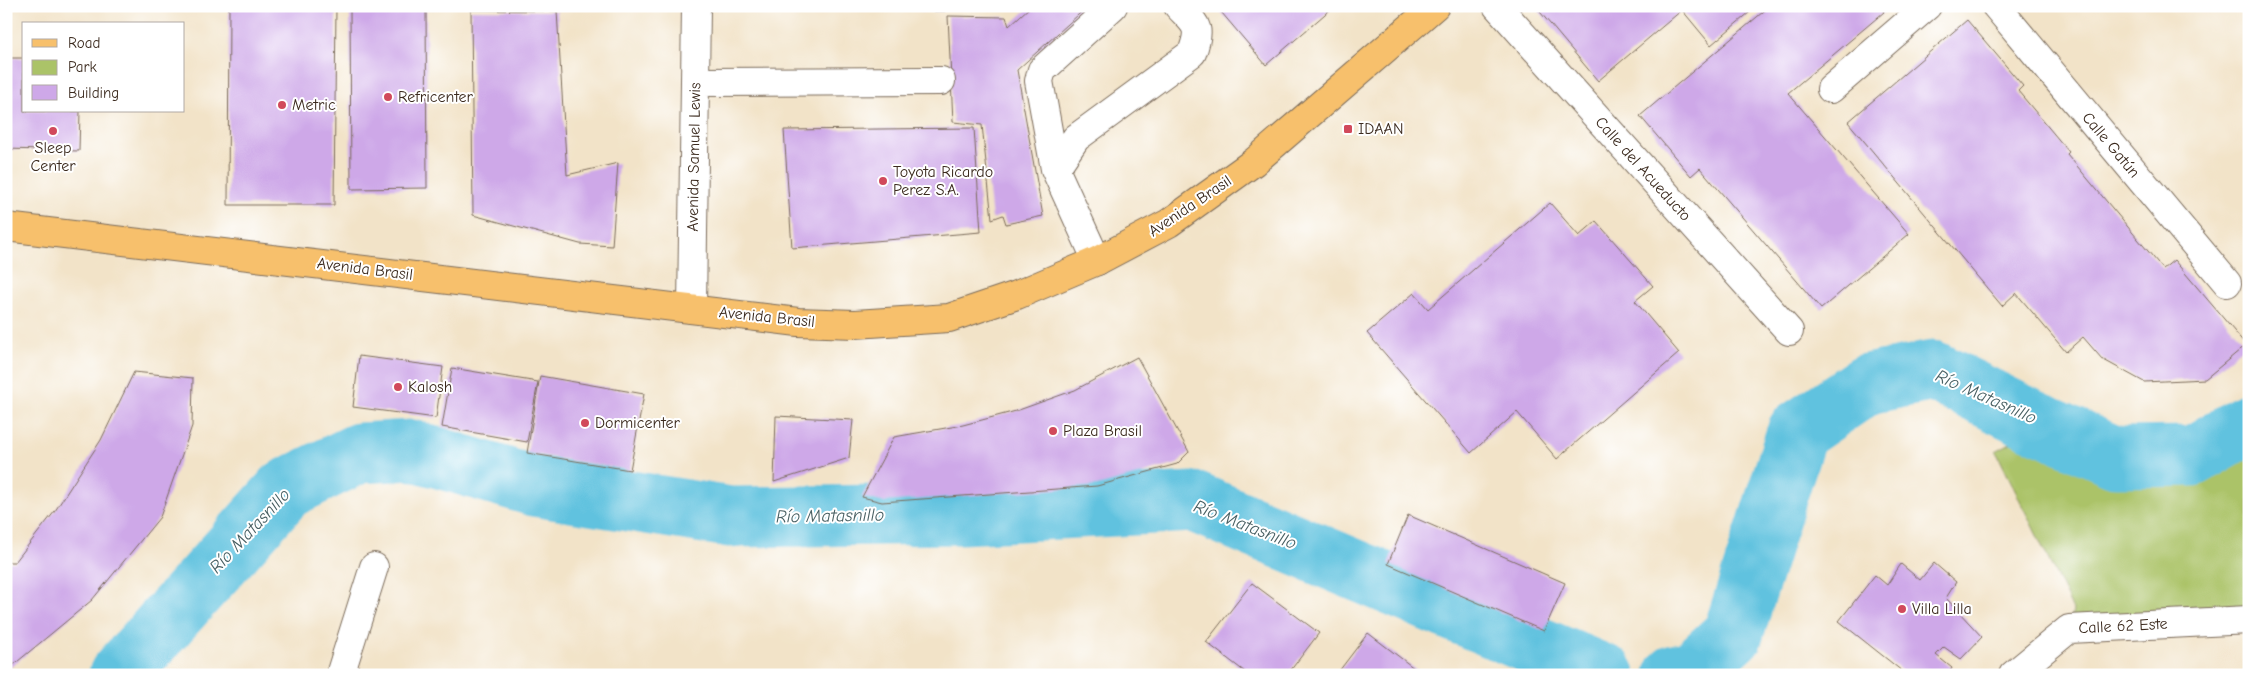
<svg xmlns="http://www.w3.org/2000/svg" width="2255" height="681" viewBox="0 0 2255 681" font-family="'Comic Neue',sans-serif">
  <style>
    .green { fill: #abc368; stroke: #737643 }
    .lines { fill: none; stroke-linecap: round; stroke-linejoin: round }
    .river { stroke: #61c2df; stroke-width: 61 }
    .building { fill: #cea8e8 }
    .minor-casing { stroke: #7b6b5a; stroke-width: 30 }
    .major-casing { stroke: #7b6b5a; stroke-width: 30 }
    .minor { stroke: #fff; stroke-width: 28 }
    .major { stroke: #f7c06c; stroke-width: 28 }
    .poi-dot { fill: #d1495b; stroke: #fff; stroke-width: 2 }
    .labels { text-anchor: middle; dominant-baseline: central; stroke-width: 4; stroke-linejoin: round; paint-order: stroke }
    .poi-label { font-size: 16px; fill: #3b2a1e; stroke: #fff; text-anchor: start }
    .street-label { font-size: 16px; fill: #3b2a1e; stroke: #fff }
    .water-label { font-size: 18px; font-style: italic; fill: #485f62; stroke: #fff }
  </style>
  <rect width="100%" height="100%" fill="#fff"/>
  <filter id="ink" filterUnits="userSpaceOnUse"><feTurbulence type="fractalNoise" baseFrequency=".02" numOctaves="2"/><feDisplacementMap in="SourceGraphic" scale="10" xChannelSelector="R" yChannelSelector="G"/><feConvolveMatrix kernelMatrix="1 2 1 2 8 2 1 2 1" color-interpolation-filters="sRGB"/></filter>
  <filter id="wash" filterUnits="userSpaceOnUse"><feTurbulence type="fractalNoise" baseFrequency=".0096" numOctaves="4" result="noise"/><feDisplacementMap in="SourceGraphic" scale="20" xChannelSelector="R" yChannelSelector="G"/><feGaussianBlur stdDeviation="1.12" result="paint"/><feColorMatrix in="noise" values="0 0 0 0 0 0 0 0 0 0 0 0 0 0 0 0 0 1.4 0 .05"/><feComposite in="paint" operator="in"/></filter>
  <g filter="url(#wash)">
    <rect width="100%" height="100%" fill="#f2e3c8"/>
    <path class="green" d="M 2057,417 L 2117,444 L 2184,445 L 2235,419 L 2249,419 L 2249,620 L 2069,629 L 2073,610 L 1996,451 Z"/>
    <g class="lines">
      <path class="river" d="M 119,675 L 286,489 L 359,453 L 412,450 L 534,486 L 730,517 L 961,514 L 1194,502 L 1605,675
        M 1675,675 L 1694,670 L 1733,634 L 1797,432 L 1867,384 L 1933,371 L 2030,419 L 2116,457 L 2193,456 L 2249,423"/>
    </g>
    <g id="blocks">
      <path class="building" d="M 229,6 L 336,6 L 334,205 L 228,205 Z
        M 350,6 L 426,6 L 427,188 L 351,189 Z
        M 921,6 L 945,6 L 945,11 L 921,11 Z
        M 1031,6 L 1088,6 L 1017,70 L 1043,216 L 1006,224 L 1003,215 L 992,219 L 982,125 L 953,122 L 948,16 L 1006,17 L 1009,26 Z
        M 1216,6 L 1330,6 L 1332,8 L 1266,65 Z
        M 1535,6 L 1757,6 L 1711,45 L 1682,10 L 1598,81 Z
        M 1770,6 L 1880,6 L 1884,12 L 1788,93 L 1909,234 L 1821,309 L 1700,168 L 1691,176 L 1640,116 Z
        M 471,10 L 557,11 L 567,175 L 618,163 L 612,246 L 580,244 L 473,215 Z
        M 1967,20 L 2023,86 L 2018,91 L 2069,152 L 2067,154 L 2163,269 L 2174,260 L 2246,345 L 2205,379 L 2144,382 L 2102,359 L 2083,337 L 2066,352 L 2016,293 L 2002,306 L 1848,122 Z
        M 6,58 L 24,58 L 24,111 L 80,111 L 79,151 L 6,149 Z
        M 974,128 L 981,232 L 792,248 L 784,130 Z
        M 1550,203 L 1579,236 L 1596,221 L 1653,286 L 1635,301 L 1679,353 L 1557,459 L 1517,412 L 1471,453 L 1367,333 L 1414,293 L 1428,309 Z
        M 359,356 L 443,367 L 436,418 L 353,407 Z
        M 1137,357 L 1189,452 L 1177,464 L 1097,486 L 882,502 L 862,497 L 894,437 L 963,425 L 1016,411 L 1075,390 Z
        M 452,368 L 538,382 L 527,442 L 442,427 Z
        M 134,372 L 193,378 L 192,426 L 160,517 L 92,600 L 6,671 L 6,562 L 15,562 L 55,511 L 101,440 Z
        M 540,376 L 644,394 L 630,470 L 527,453 Z
        M 776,416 L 853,420 L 849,458 L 774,482 Z
        M 1408,515 L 1565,583 L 1544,631 L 1388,564 Z
        M 1934,563 L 1956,582 L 1946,598 L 1982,637 L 1961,659 L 1944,647 L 1936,655 L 1952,668 L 1948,675 L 1907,675 L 1839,621 L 1875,575 L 1887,585 L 1901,564 L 1920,580 Z
        M 1252,583 L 1319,633 L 1287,675 L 1249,675 L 1206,642 Z
        M 1368,633 L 1423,675 L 1336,675 Z"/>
    </g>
  </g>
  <g filter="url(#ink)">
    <use href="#blocks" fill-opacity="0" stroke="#7b6b5a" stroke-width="1"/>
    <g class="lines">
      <defs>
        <path id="minor" d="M 1497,6 L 1789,331
          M 1996,6 L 2227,283
          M 695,82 L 941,81
          M 1831,89 L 1927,6
          M 1055,169 L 1076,138 L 1192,53 C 1202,26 1196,25 1178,6
          M 1097,261 L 1055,169 L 1039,81 L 1042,70 L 1113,6
          M 692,309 L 696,6
          M 340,675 L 374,567
          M 2013,675 L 2069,629 L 2249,620"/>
        <path id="major" d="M 6,227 L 798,322 L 855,324 L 949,318 L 1017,295 L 1097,261 L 1169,223 L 1254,162 L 1435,6"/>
      </defs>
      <use href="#minor" class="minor-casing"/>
      <use href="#major" class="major-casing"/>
      <use href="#minor" class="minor"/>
      <use href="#major" class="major"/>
    </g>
  </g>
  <g class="poi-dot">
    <circle cx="388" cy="97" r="5"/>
    <circle cx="282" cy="105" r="5"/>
    <rect x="1343" y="124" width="10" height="10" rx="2.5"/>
    <circle cx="53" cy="131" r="5"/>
    <circle cx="883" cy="181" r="5"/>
    <circle cx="398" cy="387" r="5"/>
    <circle cx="585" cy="423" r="5"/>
    <circle cx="1053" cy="431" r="5"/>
    <circle cx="1902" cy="609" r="5"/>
  </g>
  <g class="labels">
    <g class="poi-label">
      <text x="398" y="97">Refricenter</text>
      <text x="292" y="105">Metric</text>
      <text x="1358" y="129">IDAAN</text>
      <text x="53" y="148" text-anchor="middle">Sleep<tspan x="53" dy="18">Center</tspan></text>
      <text x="893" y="172">Toyota Ricardo<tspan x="893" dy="18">Perez S.A.</tspan></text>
      <text x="408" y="387">Kalosh</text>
      <text x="595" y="423">Dormicenter</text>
      <text x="1063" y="431">Plaza Brasil</text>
      <text x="1912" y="609">Villa Lilla</text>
    </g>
    <g class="street-label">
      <text transform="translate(2111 145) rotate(50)">Calle Gatún</text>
      <text transform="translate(694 157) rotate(-89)">Avenida Samuel Lewis</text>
      <text transform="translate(1643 169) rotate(48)">Calle del Acueducto</text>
      <text transform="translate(1190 206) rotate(-34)">Avenida Brasil</text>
      <text transform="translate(365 269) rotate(7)">Avenida Brasil</text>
      <text transform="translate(767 317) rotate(6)">Avenida Brasil</text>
      <text transform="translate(2123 626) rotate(-3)">Calle 62 Este</text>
    </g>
    <g class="water-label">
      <text transform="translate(1986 397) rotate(24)">Río Matasnillo</text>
      <text transform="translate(830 516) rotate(-1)">Río Matasnillo</text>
      <text transform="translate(1245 525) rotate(21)">Río Matasnillo</text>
      <text transform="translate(250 531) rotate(-47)">Río Matasnillo</text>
    </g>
  </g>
  <rect width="2255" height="681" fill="none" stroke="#fff" stroke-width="25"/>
  <rect x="22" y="22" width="162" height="90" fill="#ffffff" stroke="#b1aaa5"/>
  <rect x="32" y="39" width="25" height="8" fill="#f7c06c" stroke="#b1aaa5"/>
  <text x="68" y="48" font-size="15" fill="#3b2a1e">Road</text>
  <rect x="32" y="60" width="25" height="15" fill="#abc368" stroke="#b1aaa5"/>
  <text x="68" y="72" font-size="15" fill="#3b2a1e">Park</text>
  <rect x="32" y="85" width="25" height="15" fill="#cea8e8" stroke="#b1aaa5"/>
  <text x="68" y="98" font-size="15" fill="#3b2a1e">Building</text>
</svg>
